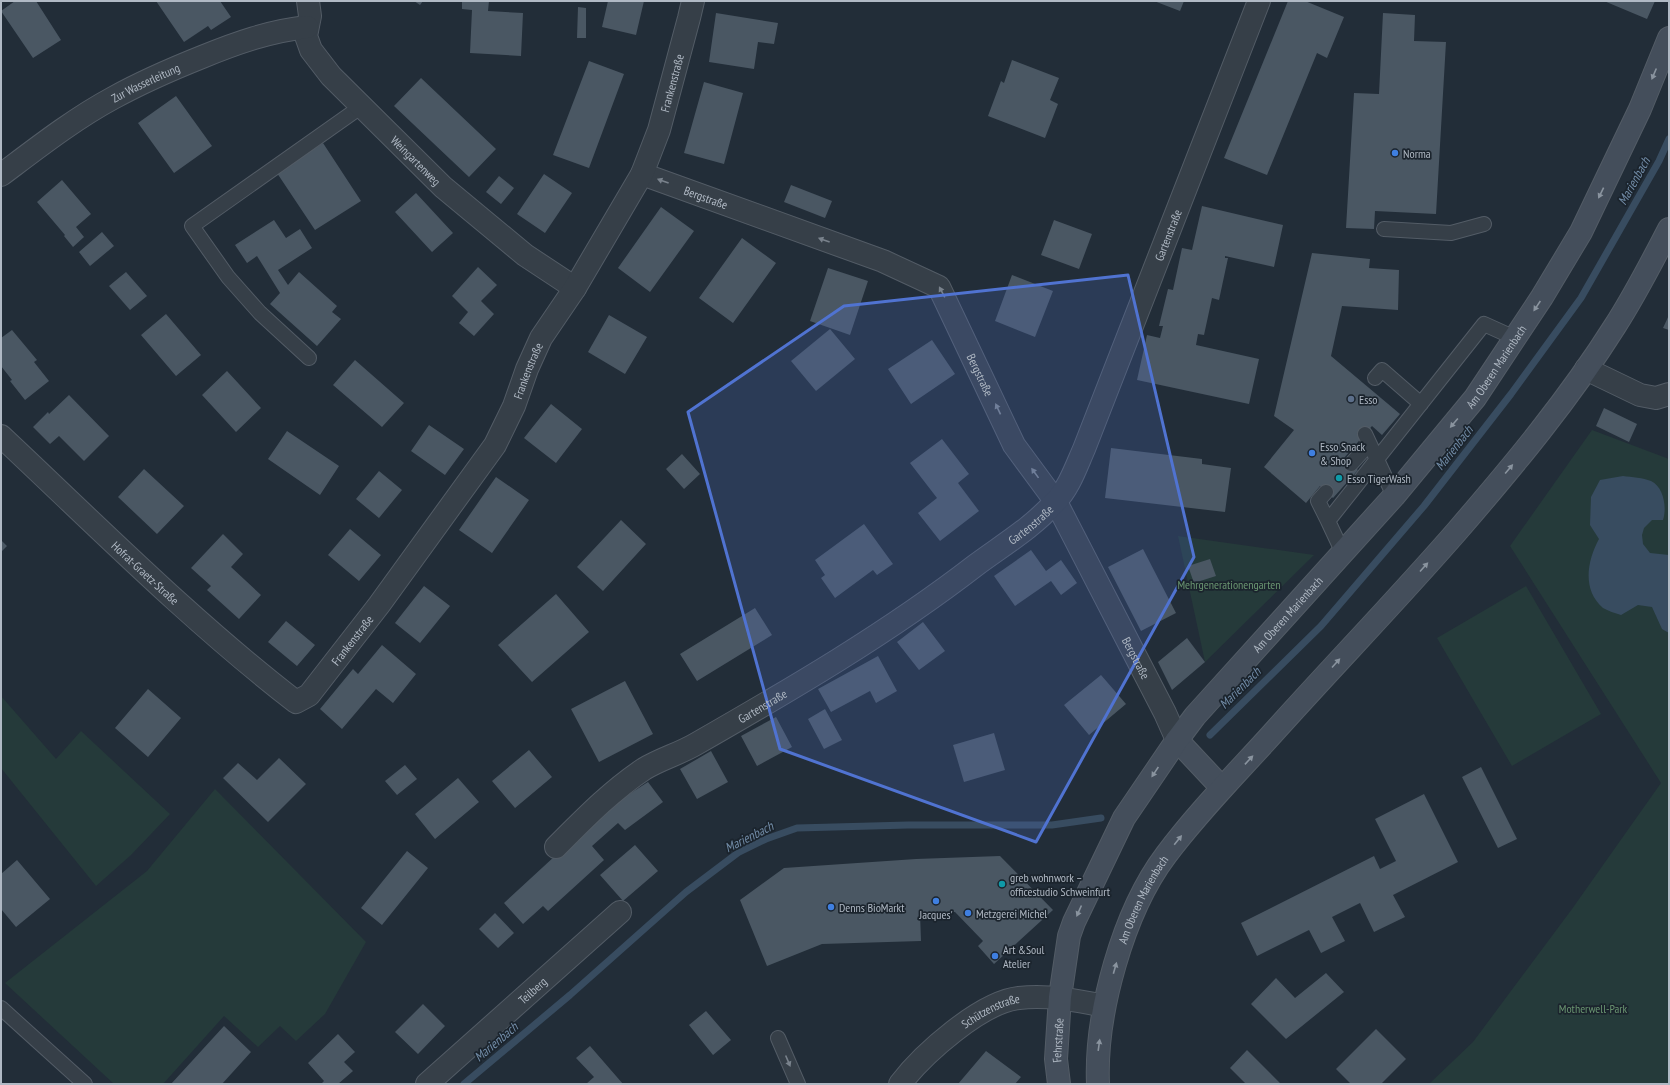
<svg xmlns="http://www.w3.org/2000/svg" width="1670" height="1085" viewBox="0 0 1670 1085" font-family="'PT Sans Narrow',sans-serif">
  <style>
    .green { fill: #253a3a }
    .water { fill: #384c60 }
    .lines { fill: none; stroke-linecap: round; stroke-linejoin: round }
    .stream { stroke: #384c60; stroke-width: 7 }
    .building { fill: #4a5763 }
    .service-casing { stroke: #535c66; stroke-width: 16 }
    .minor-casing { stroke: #535c66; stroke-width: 24 }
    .secondary-casing { stroke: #535c66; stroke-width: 24 }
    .service { stroke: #363f48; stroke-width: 14 }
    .minor { stroke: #363f48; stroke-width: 22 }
    .secondary { stroke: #444e5b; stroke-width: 22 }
    .oneway { fill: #8a949f }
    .oneway2 { fill: #79828c }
    .marked { fill: #5073d1; fill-opacity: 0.2; stroke: #5073d1; stroke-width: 3; stroke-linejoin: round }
    .shop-dot { fill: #3f7fe0; stroke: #1b242d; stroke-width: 1.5 }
    .service-dot { fill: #5c6f8a; stroke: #1b242d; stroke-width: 1.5 }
    .culture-dot { fill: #0f9aa8; stroke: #1b242d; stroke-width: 1.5 }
    .labels { text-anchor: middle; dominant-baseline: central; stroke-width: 3.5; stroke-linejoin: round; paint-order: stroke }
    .street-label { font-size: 12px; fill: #b0b9c4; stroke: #1b242d }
    .poi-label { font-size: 12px; fill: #b0b9c4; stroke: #1b242d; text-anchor: start }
    .park-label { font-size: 12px; fill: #699470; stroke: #1b242d }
    .water-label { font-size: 13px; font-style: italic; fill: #728ca7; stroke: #1b242d }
  </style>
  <rect width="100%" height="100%" fill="#222d38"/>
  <path class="green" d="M 1592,430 L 1669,459 L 1669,1084 L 1429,1084 L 1473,1042 L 1572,909 L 1661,783 L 1510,546 Z
    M 1178,536 L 1314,555 L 1205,662 Z
    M 1526,586 L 1601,714 L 1512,766 L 1437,638 Z
    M 1,696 L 56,759 L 81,731 L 170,814 L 131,855 L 96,886 L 1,768 Z
    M 215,789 L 366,942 L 325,1014 L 296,1041 L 280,1026 L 258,1047 L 224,1016 L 163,1084 L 114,1084 L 5,983 L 147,871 Z"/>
  <path class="water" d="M 1623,476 C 1632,477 1643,478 1651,481 C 1664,487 1667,508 1663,520 L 1652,520 L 1644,528 L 1642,535 L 1643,544 L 1650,553 L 1669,555 L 1669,633 L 1662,629 L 1652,607 L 1638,605 L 1621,615 C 1615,613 1608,611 1603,608 C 1582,590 1587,561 1599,539 L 1590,525 L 1591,497 L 1600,480 Z"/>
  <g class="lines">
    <path class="stream" d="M 1210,735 L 1321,626 L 1424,506 L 1511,394 L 1581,298 L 1659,161 L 1669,139
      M 464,1084 L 570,995 L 686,892 L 739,852 L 766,839 L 797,828 L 908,825 L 1052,825 L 1101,818"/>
  </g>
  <path class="building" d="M 15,1 L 36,1 L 61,40 L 33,58 L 1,11 Z
    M 156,1 L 220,1 L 231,17 L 211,30 L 208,26 L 184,42 Z
    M 414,1 L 423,1 L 420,5 Z
    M 462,1 L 489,1 L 488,11 L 523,13 L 521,56 L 470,53 L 472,10 L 462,9 Z
    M 608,1 L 644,1 L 636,35 L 602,27 Z
    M 1154,1 L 1184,1 L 1180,11 Z
    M 1288,1 L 1305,1 L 1344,17 L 1327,58 L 1317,53 L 1267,175 L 1224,158 Z
    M 1604,1 L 1655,1 L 1647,19 Z
    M 578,7 L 586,8 L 586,38 L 577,38 Z
    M 716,13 L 778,23 L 774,44 L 758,42 L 754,69 L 709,62 Z
    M 1383,13 L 1415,15 L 1414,41 L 1446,42 L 1436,214 L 1375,211 L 1374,229 L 1346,228 L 1354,93 L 1379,94 Z
    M 1012,60 L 1059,78 L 1050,100 L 1058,104 L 1045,138 L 988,116 L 1001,81 L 1004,83 Z
    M 589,61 L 624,74 L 589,168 L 553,155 Z
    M 421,78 L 496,149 L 469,177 L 394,106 Z
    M 704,82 L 743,93 L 724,164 L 684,153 Z
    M 176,96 L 212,146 L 174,173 L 138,123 Z
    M 323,143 L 361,201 L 315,230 L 277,173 Z
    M 544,174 L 572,193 L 545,233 L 517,214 Z
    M 499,176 L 514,188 L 501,204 L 486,192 Z
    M 62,180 L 91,214 L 76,227 L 84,237 L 73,247 L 64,236 L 65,235 L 37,202 Z
    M 791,185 L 832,201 L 825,218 L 784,202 Z
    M 416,193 L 453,233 L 432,252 L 395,212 Z
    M 1202,206 L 1283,225 L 1274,267 L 1225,256 L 1225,258 L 1228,258 L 1219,300 L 1212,298 L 1204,335 L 1198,334 L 1196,345 L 1259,359 L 1249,404 L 1137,380 L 1147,335 L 1160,338 L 1163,326 L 1159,326 L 1168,289 L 1173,290 L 1182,248 L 1192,250 Z
    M 661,207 L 694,231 L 650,292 L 618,268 Z
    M 274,220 L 286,238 L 300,229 L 312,248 L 278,270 L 288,285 L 299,272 L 337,306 L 332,312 L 341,319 L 317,346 L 270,304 L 280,293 L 257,256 L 247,263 L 235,245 Z
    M 1054,220 L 1092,234 L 1079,269 L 1041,255 Z
    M 102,232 L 114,246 L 90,266 L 79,252 Z
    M 742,238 L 776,263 L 733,323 L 699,298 Z
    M 1312,253 L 1370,259 L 1369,268 L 1399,270 L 1398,310 L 1342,306 L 1331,356 L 1400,414 L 1382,435 L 1372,426 L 1344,458 L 1358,470 L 1333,498 L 1320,486 L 1306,503 L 1264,467 L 1294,430 L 1274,416 Z
    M 478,267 L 497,285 L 481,301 L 494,314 L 474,336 L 459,323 L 468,312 L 452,296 Z
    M 828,268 L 868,281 L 850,335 L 810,321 Z
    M 126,272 L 147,296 L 130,310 L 109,286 Z
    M 1012,275 L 1053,291 L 1035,337 L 995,321 Z
    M 166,314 L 201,355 L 176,376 L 141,335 Z
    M 609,315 L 647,337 L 625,374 L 588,352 Z
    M 1669,315 L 1669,330 L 1663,328 Z
    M 830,329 L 855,359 L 816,391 L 791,361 Z
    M 12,330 L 37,360 L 34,362 L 49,381 L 25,400 L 10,381 L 12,380 L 1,366 L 1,338 Z
    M 932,340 L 955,374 L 911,404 L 888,369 Z
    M 355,360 L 404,403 L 382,427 L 333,385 Z
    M 227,371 L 261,408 L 236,432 L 202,395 Z
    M 69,395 L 109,436 L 84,461 L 59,436 L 50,444 L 33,427 L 48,412 L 49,414 Z
    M 551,404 L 582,429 L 556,463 L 524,438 Z
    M 1604,408 L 1637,424 L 1629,442 L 1596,426 Z
    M 429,425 L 464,449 L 445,475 L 411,451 Z
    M 287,431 L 339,466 L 320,495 L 268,459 Z
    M 942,439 L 969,474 L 958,483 L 979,511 L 940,541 L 918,513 L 937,498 L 910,463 Z
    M 1111,448 L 1202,459 L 1202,464 L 1231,468 L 1225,512 L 1105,498 Z
    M 682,454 L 700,474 L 684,489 L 666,469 Z
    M 144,469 L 184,506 L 157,534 L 118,497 Z
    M 379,471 L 402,490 L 379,518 L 356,499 Z
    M 496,477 L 529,500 L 492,553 L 459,530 Z
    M 621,520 L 646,544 L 603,591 L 577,567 Z
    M 864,524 L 893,564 L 877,575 L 873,570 L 835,598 L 821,578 L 825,575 L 815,560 Z
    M 350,529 L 381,555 L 359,581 L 328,555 Z
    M 223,534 L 243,554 L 231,567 L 261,595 L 239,619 L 207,590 L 211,586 L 191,568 Z
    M 1,540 L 7,546 L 1,552 Z
    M 1143,549 L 1176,613 L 1141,631 L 1108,567 Z
    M 1031,550 L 1046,571 L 1061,560 L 1077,583 L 1061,595 L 1051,581 L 1015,606 L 994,576 Z
    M 1210,559 L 1216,576 L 1194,583 L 1188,566 Z
    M 424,586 L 450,606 L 420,643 L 395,623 Z
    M 556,594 L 589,632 L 532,682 L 498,645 Z
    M 755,608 L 772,635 L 697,681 L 680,654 Z
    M 286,621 L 315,645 L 297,666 L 268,642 Z
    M 923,622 L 945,651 L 919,670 L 897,642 Z
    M 1187,638 L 1205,662 L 1172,690 L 1158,662 Z
    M 382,645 L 416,674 L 393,703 L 376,689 L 342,729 L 320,709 L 353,669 L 358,674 Z
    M 878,656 L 897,691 L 876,703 L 870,691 L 831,712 L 818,689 Z
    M 1101,675 L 1126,704 L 1089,735 L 1064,705 Z
    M 625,681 L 653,734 L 599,762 L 571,709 Z
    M 148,689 L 181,718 L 148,757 L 115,728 Z
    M 825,709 L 842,740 L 824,749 L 808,719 Z
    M 776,717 L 792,747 L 757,766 L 741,736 Z
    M 994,733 L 1005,770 L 964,782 L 953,745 Z
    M 529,750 L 552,777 L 515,808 L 492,781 Z
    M 711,751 L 728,782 L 697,799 L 680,769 Z
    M 279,758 L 306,784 L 268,822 L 223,778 L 238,763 L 257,780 Z
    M 405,765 L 417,779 L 397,795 L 385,781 Z
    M 1481,767 L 1517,839 L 1498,848 L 1462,777 Z
    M 458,778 L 479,802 L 435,839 L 415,814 Z
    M 648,782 L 663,802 L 625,830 L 618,823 L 592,846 L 604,860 L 548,911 L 543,906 L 523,924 L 504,903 L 606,809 Z
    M 1424,794 L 1458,862 L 1393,895 L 1405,917 L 1374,932 L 1360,903 L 1332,917 L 1345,941 L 1321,953 L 1309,930 L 1257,956 L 1241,923 L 1374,856 L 1380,869 L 1396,861 L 1375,819 Z
    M 635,845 L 658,871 L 623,901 L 600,875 Z
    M 407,851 L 428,868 L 382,925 L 361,908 Z
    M 1000,856 L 1053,910 L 994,964 L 978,946 L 983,941 L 955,912 L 920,913 L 921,941 L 822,944 L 767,966 L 740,900 L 784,868 L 916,859 Z
    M 17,860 L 50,899 L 16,927 L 1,909 L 1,874 Z
    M 495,913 L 514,933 L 498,948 L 479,929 Z
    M 1326,973 L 1344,992 L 1286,1039 L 1251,1004 L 1276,978 L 1295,998 Z
    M 423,1004 L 445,1026 L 418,1054 L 395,1032 Z
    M 706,1011 L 731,1040 L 713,1055 L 689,1025 Z
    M 224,1026 L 251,1052 L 222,1084 L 171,1084 Z
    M 1376,1029 L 1406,1059 L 1381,1084 L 1351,1084 L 1336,1069 Z
    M 338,1034 L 355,1052 L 344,1062 L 353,1071 L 338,1084 L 321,1084 L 324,1081 L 308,1063 Z
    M 590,1046 L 623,1084 L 586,1084 L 594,1077 L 576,1058 Z
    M 1247,1050 L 1281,1084 L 1246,1084 L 1230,1068 Z
    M 986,1051 L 1021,1077 L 1015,1084 L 958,1084 Z"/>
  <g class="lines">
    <defs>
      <path id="service" d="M 1384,229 L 1451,233 L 1484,224
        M 309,358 L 260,313 L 228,277 L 192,226 L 362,106
        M 1375,378 L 1382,370 L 1421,404
        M 1365,434 L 1394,496
        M 1351,464 L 1369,444
        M 1326,492 L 1318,501 L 1328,521
        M 1343,553 L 1328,521 L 1484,324 L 1515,338
        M 1,1008 L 85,1084
        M 778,1038 L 798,1084"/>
      <g id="minor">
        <path id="s1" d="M 308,1 L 310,16 L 306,36 L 311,50 L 331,76 L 443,187 L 525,255 L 575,288"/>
        <path id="s2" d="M 642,174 L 883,261 L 939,287 L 1014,445 L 1056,502 L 1165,713 L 1177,740"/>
        <path id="s3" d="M 1,175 C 37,148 74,119 113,98 C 142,82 172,69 202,57 C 236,43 270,31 307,27"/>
        <path d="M 1586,369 L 1640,395 L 1656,398 L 1669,394"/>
        <path id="s4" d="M 1,436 C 97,526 191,621 296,702 L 309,695 L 379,605 L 495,445 L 514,406 L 527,369 L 541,338 L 575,288 L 642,174 L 659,130 L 689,18 L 693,1"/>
        <path id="s5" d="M 556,847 C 584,819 611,791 644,769 C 660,759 679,754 696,744 C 792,689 888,633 976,565 C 1003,545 1033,527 1055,502 C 1069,488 1076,467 1084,449 L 1259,1"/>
        <path id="s6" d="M 427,1084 L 620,912"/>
        <path id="s7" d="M 900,1084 C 923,1054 981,1002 1019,998 C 1048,995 1076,1000 1104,1006"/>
      </g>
      <g id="secondary">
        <path d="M 1177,740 L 1222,788"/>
        <path id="s8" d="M 1059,1084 L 1056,1059 L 1060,997 L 1069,936 L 1074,922 L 1124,818 L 1177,740 L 1195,716 L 1394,496 L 1475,398 L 1542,297 L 1581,232 L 1640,109 L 1669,38"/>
        <path id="s9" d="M 1098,1084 C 1095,1014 1123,912 1166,855 C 1198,812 1237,773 1273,733 C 1334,665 1398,599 1458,530 C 1514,465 1569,399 1615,326 C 1635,295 1652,262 1669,229"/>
      </g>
    </defs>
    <use href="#service" class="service-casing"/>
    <use href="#minor" class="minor-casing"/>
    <use href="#secondary" class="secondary-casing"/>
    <use href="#service" class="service"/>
    <use href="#minor" class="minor"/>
    <use href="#secondary" class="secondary"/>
  </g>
  <defs><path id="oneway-solid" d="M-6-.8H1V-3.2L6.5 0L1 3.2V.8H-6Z"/></defs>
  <g class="oneway">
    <use href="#oneway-solid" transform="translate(1654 74) rotate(113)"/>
    <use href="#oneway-solid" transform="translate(1601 193) rotate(116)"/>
    <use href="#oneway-solid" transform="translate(1537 306) rotate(124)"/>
    <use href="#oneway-solid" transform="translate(1454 423) rotate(130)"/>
    <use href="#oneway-solid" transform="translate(1509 469) rotate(-50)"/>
    <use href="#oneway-solid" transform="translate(1424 567) rotate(-48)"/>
    <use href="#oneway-solid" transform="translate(1336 663) rotate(-48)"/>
    <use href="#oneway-solid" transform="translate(1249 760) rotate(-47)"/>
    <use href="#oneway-solid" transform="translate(1155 772) rotate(124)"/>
    <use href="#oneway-solid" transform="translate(1178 840) rotate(-51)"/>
    <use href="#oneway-solid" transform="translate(1079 911) rotate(114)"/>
    <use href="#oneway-solid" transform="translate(1115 968) rotate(-74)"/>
    <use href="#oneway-solid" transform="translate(1099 1045) rotate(-82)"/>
  </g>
  <g class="oneway2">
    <use href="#oneway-solid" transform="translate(663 181) rotate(-160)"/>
    <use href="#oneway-solid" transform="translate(824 240) rotate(-160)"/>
    <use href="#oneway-solid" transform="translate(942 292) rotate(-118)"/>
    <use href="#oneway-solid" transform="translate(998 409) rotate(-115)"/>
    <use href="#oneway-solid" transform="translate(1035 473) rotate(-126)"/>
    <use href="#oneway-solid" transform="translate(788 1061) rotate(67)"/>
  </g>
  <path class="marked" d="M 1128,275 L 1194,557 L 1036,842 L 780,749 L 688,412 L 844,306 Z"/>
  <g class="shop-dot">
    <circle cx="1395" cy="153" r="4"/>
    <circle cx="1312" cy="453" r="4"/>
    <circle cx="936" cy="901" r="4"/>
    <circle cx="831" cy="907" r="4"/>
    <circle cx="968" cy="913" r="4"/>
    <circle cx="995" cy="956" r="4"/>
  </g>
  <circle class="service-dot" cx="1351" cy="399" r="4"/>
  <g class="culture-dot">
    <circle cx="1339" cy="478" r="4"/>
    <circle cx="1002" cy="884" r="4"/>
  </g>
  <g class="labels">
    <g class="street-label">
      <text stroke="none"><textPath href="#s3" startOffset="172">Zur Wasserleitung</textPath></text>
      <text stroke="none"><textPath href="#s4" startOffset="1129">Frankenstraße</textPath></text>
      <text stroke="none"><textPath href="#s1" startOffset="203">Weingartenweg</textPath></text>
      <text stroke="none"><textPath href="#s2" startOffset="68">Bergstraße</textPath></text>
      <text stroke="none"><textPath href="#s5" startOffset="900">Gartenstraße</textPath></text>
      <text stroke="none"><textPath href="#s8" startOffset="865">Am Oberen Marienbach</textPath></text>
      <text stroke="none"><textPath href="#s4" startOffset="805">Frankenstraße</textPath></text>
      <text stroke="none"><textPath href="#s2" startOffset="415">Bergstraße</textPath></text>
      <text stroke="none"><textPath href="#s5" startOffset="576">Gartenstraße</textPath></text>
      <text stroke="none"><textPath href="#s4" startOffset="199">Hofrat-Graetz-Straße</textPath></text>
      <text stroke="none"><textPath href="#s8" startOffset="541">Am Oberen Marienbach</textPath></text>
      <text stroke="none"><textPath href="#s4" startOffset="482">Frankenstraße</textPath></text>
      <text stroke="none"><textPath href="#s2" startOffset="739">Bergstraße</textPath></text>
      <text stroke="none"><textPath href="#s5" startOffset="252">Gartenstraße</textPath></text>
      <text stroke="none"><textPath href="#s9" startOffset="192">Am Oberen Marienbach</textPath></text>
      <text stroke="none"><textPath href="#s6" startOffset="141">Teilberg</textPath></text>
      <text stroke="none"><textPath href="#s7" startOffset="118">Schützenstraße</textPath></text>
      <text stroke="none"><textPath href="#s8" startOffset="44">Fehrstraße</textPath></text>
    </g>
    <g class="poi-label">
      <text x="1403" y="153">Norma</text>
      <text x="1359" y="399">Esso</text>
      <text x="1320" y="446">Esso Snack<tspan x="1320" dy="14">&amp; Shop</tspan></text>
      <text x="1347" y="478">Esso TigerWash</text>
      <text x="1010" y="877">greb wohnwork –<tspan x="1010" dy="14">officestudio Schweinfurt</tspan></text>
      <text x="839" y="907">Denns BioMarkt</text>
      <text x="976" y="913">Metzgerei Michel</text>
      <text x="936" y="914" text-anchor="middle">Jacques'</text>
      <text x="1003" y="949">Art &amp;Soul<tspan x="1003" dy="14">Atelier</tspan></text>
    </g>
    <g class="park-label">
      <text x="1229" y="584">Mehrgenerationengarten</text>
      <text x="1593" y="1008">Motherwell-Park</text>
    </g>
    <g class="water-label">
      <text transform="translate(1634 181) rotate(-61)">Marienbach</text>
      <text transform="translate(1454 448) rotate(-52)">Marienbach</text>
      <text transform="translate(1240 688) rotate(-45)">Marienbach</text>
      <text transform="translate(749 837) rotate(-27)">Marienbach</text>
      <text transform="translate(496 1042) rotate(-40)">Marienbach</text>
    </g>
  </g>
  <rect width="1670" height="1085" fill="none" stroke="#b0b9c4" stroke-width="4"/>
</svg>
